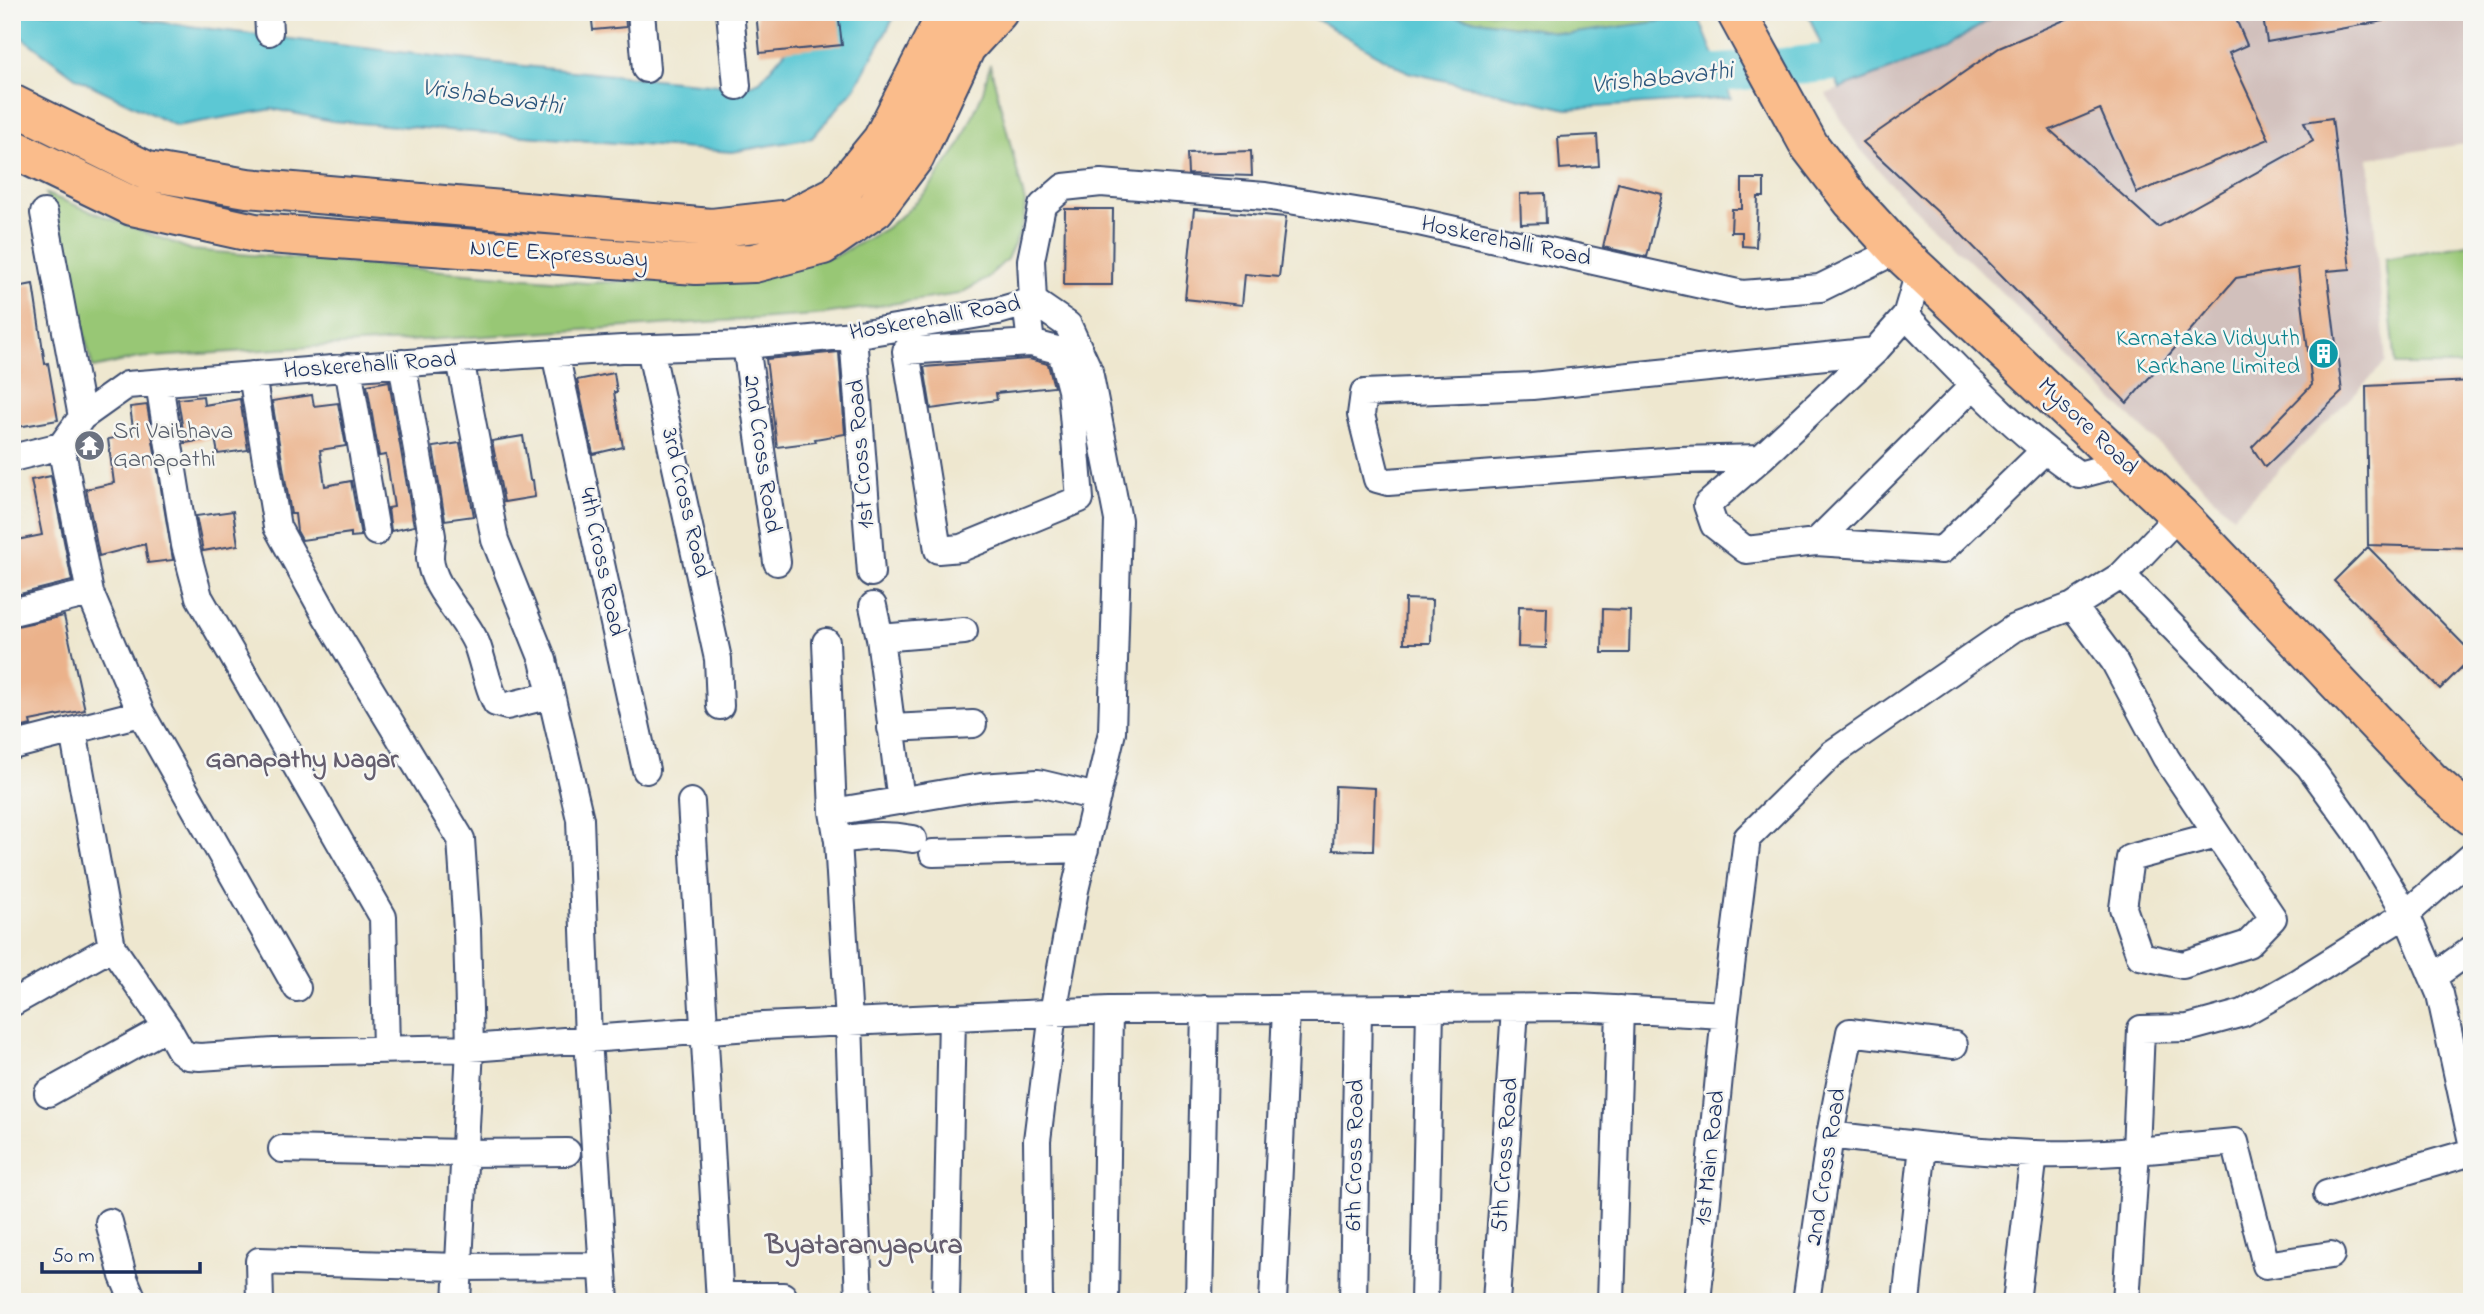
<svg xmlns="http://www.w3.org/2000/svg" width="2484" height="1314" viewBox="0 0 2484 1314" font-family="'Indie Flower',sans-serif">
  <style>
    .industrial { fill: #d1c0bc }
    .green { fill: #98c775; stroke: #5a7b6a; stroke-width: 2 }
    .water { fill: #5cc8d4; stroke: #3c7c99; stroke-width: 2 }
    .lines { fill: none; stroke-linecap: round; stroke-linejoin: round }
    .river { stroke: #5cc8d4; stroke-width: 38 }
    .building { fill: #ebb28b }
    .minor-casing { stroke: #3b4b6f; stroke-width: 30 }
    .highway-casing { stroke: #3b4b6f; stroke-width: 42 }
    .minor { stroke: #fff; stroke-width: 26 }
    .highway { stroke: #fabc8b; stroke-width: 38 }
    .labels { text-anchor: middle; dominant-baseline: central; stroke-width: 5; stroke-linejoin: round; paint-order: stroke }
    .street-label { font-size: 24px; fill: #1b2f5e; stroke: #f6f6f2 }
    .culture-label { font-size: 24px; fill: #0d838f; stroke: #f6f6f2; text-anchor: end }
    .worship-label { font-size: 24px; fill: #5b616d; stroke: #f6f6f2; text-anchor: start }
    .water-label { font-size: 26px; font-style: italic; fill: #2b557c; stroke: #f6f6f2 }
    .neighbourhood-label { font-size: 26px; font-weight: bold; fill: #645d6e; stroke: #f6f6f2 }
    .quarter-label { font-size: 28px; font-weight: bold; fill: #645d6e; stroke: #f6f6f2 }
  </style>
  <rect width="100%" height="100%" fill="#f6f6f2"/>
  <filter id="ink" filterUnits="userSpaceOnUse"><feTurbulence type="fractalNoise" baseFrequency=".0143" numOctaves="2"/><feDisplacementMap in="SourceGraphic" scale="14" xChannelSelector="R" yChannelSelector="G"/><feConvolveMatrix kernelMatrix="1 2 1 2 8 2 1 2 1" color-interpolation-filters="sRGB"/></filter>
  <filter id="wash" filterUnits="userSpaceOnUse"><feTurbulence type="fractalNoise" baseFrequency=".00686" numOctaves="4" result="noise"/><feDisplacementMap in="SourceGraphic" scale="28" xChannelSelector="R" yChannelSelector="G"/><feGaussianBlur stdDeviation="1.57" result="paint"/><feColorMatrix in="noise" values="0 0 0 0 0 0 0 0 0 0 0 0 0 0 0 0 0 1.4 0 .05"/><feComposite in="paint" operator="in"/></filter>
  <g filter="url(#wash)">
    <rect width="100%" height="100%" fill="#eee7cf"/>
    <path class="industrial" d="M 2001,12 L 2472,12 L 2472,143 L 2369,158 L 2386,362 L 2233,516 L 1897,191 L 1856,144 L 1826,94 L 1944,49 Z"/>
    <path class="green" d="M 1453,12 L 1696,12 L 1698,16 L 1568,34 L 1457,17 Z
      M 990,64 L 1025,202 L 1024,217 L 1020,232 L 1007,259 L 985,280 L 959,294 L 817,315 L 138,358 L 93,368 L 46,194 L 192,250 L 587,283 L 762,275 L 838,255 L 885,229 L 906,212 L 926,192 L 960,145 L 983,92 Z
      M 2472,243 L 2472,365 L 2396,365 L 2385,259 Z"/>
    <path class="water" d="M 12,12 L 133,12 L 144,20 C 344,47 543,70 744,87 L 760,81 L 818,12 L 897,12 L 855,88 L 812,138 L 732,152 L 332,121 L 273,109 L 176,126 L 78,79 L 12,30 Z
      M 1304,12 L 1451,12 L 1457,17 L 1568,34 L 1698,16 L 1731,98 L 1567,109 L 1408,72 Z
      M 1807,12 L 2001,12 L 1944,49 L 1840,89 Z"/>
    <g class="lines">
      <path class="river" d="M 1670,78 L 1834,62 L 1947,12"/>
    </g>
    <g id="blocks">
      <path class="building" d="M 591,12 L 625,12 L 626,27 L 593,30 Z
        M 756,12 L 838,12 L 842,45 L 760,53 Z
        M 2083,12 L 2233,12 L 2247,45 L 2229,53 L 2269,139 L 2137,193 L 2100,109 L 2050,130 L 2158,227 L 2313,141 L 2304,122 L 2332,118 L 2350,269 L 2327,271 L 2342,392 L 2265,467 L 2252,447 L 2312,385 L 2298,268 L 2236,278 L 2127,403 L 1957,230 L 1863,142 L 1999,48 Z
        M 2262,12 L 2384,12 L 2384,21 L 2267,42 Z
        M 1597,135 L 1599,166 L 1560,169 L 1558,137 Z
        M 1251,151 L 1252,176 L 1188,174 L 1187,153 Z
        M 1742,179 L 1764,179 L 1764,197 L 1758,197 L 1756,247 L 1742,246 L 1742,232 L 1731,232 L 1732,209 L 1742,209 Z
        M 1618,183 L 1662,194 L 1647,257 L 1603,247 Z
        M 1545,193 L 1546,223 L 1521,224 L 1520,194 Z
        M 1065,209 L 1113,209 L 1112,285 L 1064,285 Z
        M 1194,209 L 1286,217 L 1279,277 L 1245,274 L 1242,305 L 1185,299 Z
        M 33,284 L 45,364 L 48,363 L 58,420 L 12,428 L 12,288 Z
        M 839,352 L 845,434 L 815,439 L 816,442 L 777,447 L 766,359 Z
        M 1029,359 L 1048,364 L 1054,387 L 996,393 L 997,400 L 931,409 L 924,367 Z
        M 614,373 L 617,392 L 614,392 L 623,447 L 593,454 L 577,380 Z
        M 389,381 L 414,526 L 391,531 L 388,508 L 394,507 L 386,455 L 379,456 L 367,385 Z
        M 2472,381 L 2472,548 L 2368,545 L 2366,386 Z
        M 312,395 L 314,406 L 338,403 L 346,446 L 320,450 L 325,486 L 351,481 L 361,536 L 351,537 L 351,533 L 302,540 L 297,531 L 295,514 L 291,514 L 272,401 Z
        M 203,396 L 204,405 L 240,399 L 248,450 L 218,454 L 215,438 L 185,443 L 178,399 Z
        M 147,405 L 173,560 L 148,563 L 145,544 L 99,556 L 86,489 L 114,483 L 108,439 L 134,435 L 130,407 Z
        M 523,436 L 530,480 L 533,480 L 535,497 L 504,502 L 492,441 Z
        M 460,443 L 474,516 L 445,520 L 433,447 Z
        M 51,476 L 72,581 L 12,596 L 12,541 L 42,535 L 31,480 Z
        M 233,511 L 238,545 L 203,551 L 196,516 Z
        M 2368,547 L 2472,653 L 2472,657 L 2440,689 L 2334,581 Z
        M 1405,599 L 1432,600 L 1431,643 L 1404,643 Z
        M 1519,606 L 1547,607 L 1546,648 L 1518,647 Z
        M 1603,609 L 1630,610 L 1629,653 L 1602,653 Z
        M 64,616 L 85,710 L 30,721 L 31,725 L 12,730 L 12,627 Z
        M 1335,786 L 1375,788 L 1373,851 L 1333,850 Z"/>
    </g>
  </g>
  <g filter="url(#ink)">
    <use href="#blocks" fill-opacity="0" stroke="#3b4b6f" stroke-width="2"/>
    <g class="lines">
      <defs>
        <path id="minor" d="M 268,12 L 269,32
          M 641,12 L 646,69
          M 730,12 L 737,86
          M 44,213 L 82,417
          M 1033,301 L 1068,325 L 1089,371 L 1118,520 L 1112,732 L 1075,890 L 1053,1013 L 1037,1140 L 1039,1302
          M 1026,303 L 1031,343 L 1061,351 L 1071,390 L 1080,499 L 961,548 L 938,550 L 906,351 L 1031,343
          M 1906,316 C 1961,372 2014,431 2079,475 L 2123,463
          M 853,335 L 871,573
          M 746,345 L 777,562
          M 650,348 L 718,659 L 720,706
          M 1875,351 L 1532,386 L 1364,393 L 1361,415 L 1377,479 L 1388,482 L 1678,460 L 1761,458 L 1875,351 L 1906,316 L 1920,269
          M 555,353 L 646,770
          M 460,359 L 495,540 L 543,660 L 580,819 L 588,1039 L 605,1302
          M 402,363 L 432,536 C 431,543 430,551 430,558 C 432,589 466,617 477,645 C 484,665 487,684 496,703 L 507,706 L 551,695
          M 348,367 L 376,532
          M 252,375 L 277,527 L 326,616 L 461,839 L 467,930 L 470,1048 L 457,1302
          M 159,383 L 185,545 L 199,597 L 383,917 L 386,1049
          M 61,446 L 90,593 L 141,713 L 297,988
          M 12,458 L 61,446 L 82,417 L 127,385 L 460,359 L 622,349 L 746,345 L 853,335 L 998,311 L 1033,301 L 1031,260 L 1042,206 L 1064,187 L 1101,183 L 1265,196 L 1410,220 L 1742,294 L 1820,288 L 1897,250
          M 1761,458 L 1707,505 L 1714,525 L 1746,550 L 1816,542 L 1942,550 L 2044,451
          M 1816,542 L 1974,385
          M 2122,575 L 2309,766 L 2356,831 L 2406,914 L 2440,994 L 2472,1142
          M 873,606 L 880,638 L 901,801
          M 2073,606 L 2114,661 L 2166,758 L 2273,918 L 2248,944 L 2183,965 L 2140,956 L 2123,908 L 2130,858 L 2217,835
          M 12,612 L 90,593
          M 880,638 L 964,631
          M 826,642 L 833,812 L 838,841 L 849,1022 L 859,1302
          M 891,728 L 973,724
          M 12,746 L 141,713
          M 691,802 L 720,1302
          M 833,812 L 981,787 L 1038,783 L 1097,797
          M 838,841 C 864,835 886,834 913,839
          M 933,853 L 1085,849
          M 2433,977 L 2472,949
          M 12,1003 L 112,947 L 73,731
          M 167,1027 L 180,1050 L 188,1056 L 200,1057 L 274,1052 L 470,1048 L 763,1026 L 1109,1010 L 1577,1007 L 1725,1015
          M 48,1093 L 167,1027 L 112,947
          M 1830,1135 C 1897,1143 1965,1151 2032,1154 C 2100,1156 2168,1148 2235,1142 L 2266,1265 L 2331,1255
          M 282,1149 L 464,1153 L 567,1152
          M 2327,1194 L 2472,1152
          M 109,1222 L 123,1276 L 134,1302
          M 720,1296 L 783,1296
          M 260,1302 L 259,1261 L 458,1267 L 602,1266
          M 946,1302 L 952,1017
          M 1105,1302 L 1109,1010
          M 1199,1302 L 1205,1009
          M 1273,1302 L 1286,1009
          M 1353,1302 L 1358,1009
          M 1424,1302 L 1430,1008
          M 1496,1302 L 1515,1008
          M 1611,1302 L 1620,1009
          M 1697,1302 L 1725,1015 L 1747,838 L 1833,753 L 2014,628 L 2073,606 L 2122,575 L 2179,515
          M 1806,1302 L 1830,1135 L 1850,1032 L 1954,1045
          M 1906,1302 L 1923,1146
          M 2016,1302 L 2034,1154
          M 2126,1302 L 2136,1151 L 2141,1029 L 2188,1028 L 2243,1013 L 2298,982 L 2406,914 L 2472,856"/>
        <path id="highway" d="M 1736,12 L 1809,145 L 1852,201 L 1897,250 L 2179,515 L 2431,781 L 2472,816
          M 12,104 L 147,171 L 247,188 L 711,228 L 790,219 L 837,195 L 882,140 L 940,27 L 953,12
          M 12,148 L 132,206 L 255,233 L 696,265 L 754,263 L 823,245 L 875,209 L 915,156 L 966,47 L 998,12"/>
      </defs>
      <use href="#minor" class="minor-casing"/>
      <use href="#highway" class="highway-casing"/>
      <use href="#minor" class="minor"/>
      <use href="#highway" class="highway"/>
    </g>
  </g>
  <defs>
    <symbol id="building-disc" viewBox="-11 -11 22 22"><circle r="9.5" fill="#0f9aa8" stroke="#f6f6f2"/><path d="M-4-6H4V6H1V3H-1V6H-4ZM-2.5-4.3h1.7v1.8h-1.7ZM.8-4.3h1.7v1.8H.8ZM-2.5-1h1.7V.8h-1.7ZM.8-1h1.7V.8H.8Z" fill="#fff"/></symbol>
    <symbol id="temple-disc" viewBox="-11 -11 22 22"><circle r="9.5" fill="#6b7280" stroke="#f6f6f2"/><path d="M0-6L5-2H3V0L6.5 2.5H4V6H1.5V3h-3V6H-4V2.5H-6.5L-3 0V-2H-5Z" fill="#fff"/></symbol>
  </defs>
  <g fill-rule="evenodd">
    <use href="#building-disc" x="2306" y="336" width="35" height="35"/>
    <use href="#temple-disc" x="72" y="428" width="35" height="35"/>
  </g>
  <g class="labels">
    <g class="street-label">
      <text transform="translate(1506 242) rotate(12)">Hoskerehalli Road</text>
      <text transform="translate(559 255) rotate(4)">NICE Expressway</text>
      <text transform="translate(935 319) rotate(-10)">Hoskerehalli Road</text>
      <text transform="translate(370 366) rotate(-4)">Hoskerehalli Road</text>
      <text transform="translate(2087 427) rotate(44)">Mysore Road</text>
      <text transform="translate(761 454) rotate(82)">2nd Cross Road</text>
      <text transform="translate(862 454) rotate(-94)">1st Cross Road</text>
      <text transform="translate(685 503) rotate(77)">3rd Cross Road</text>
      <text transform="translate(601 562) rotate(78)">4th Cross Road</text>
      <text transform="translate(1356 1155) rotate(-89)">6th Cross Road</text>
      <text transform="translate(1506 1155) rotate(-86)">5th Cross Road</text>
      <text transform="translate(1711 1158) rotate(-84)">1st Main Road</text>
      <text transform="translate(1827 1167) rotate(-81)">2nd Cross Road</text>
    </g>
    <g class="culture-label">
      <text x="2300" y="339">Karnataka Vidyuth<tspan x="2300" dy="28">Karkhane Limited</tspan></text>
    </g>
    <g class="worship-label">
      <text x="113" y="432">Sri Vaibhava<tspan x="113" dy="28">Ganapathi</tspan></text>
    </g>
    <g class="water-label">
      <text transform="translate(1662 79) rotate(-6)">Vrishabavathi</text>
      <text transform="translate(492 98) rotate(8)">Vrishabavathi</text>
    </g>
    <g class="neighbourhood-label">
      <text x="302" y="761">Ganapathy Nagar</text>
    </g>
    <g class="quarter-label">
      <text x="864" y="1246">Byataranyapura</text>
    </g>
  </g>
  <rect width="2484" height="1314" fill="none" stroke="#f6f6f2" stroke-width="42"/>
  <path d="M42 1262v10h158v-10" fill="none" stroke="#1b2f5e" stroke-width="3.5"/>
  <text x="52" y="1262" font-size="21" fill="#1b2f5e" stroke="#f6f6f2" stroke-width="5" paint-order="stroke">50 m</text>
</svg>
